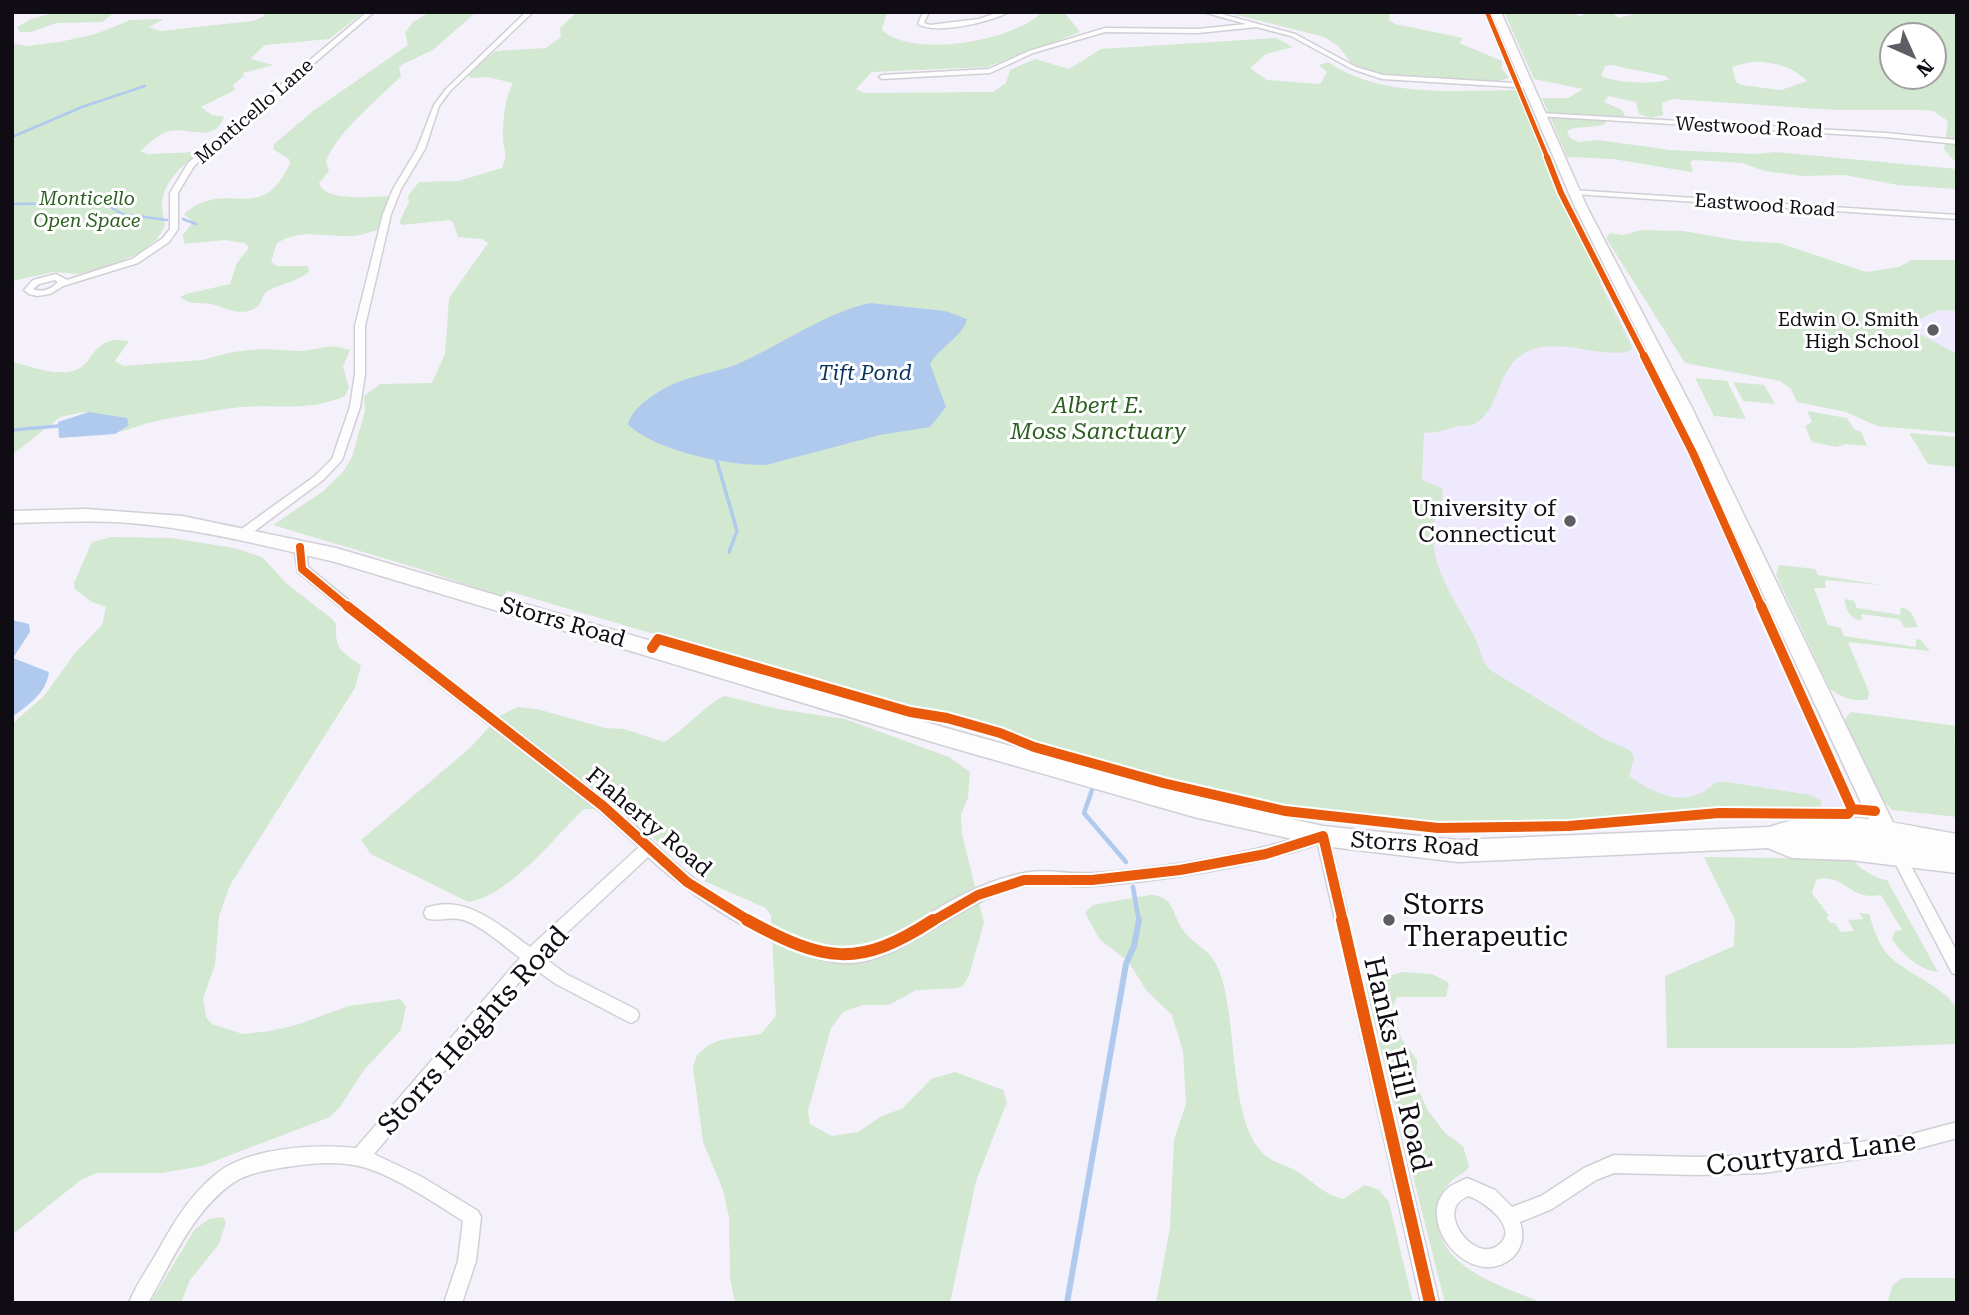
<svg xmlns="http://www.w3.org/2000/svg" width="1969" height="1315" viewBox="0 0 1969 1315" font-family="'Roboto Serif',serif">
  <style>
    .built { fill: #eee9fc }
    .green { fill: #d2e8d1; fill-rule: evenodd }
    .water { fill: #b0caee }
    .lines { fill: none; stroke-linecap: round; stroke-linejoin: round }
    .stream-far3 { stroke: #b0caee; stroke-width: 2.5 }
    .stream-far2 { stroke: #b0caee; stroke-width: 3.5 }
    .stream-far1 { stroke: #b0caee; stroke-width: 4.5 }
    .stream { stroke: #b0caee; stroke-width: 6 }
    .minor-casing { stroke: #d1cfd6; stroke-width: 3 }
    .secondary-casing { stroke: #d1cfd6; stroke-width: 3 }
    .primary-casing { stroke: #d1cfd6; stroke-width: 3 }
    .minor { fill: #fdfdfe; fill-rule: evenodd }
    .secondary { fill: #fdfdfe; fill-rule: evenodd }
    .primary { fill: #fdfdfe; fill-rule: evenodd }
    .cycleway-far4-casing { stroke: #fff; stroke-width: 7 }
    .cycleway-far3-casing { stroke: #fff; stroke-width: 9 }
    .cycleway-far2-casing { stroke: #fff; stroke-width: 11 }
    .cycleway-far1-casing { stroke: #fff; stroke-width: 14 }
    .cycleway-casing { stroke: #fff; stroke-width: 17 }
    .cycleway-far4 { stroke: #e8590c; stroke-width: 4.5 }
    .cycleway-far3 { stroke: #e8590c; stroke-width: 6 }
    .cycleway-far2 { stroke: #e8590c; stroke-width: 8 }
    .cycleway-far1 { stroke: #e8590c; stroke-width: 10 }
    .cycleway { stroke: #e8590c; stroke-width: 12 }
    .poi-dot { fill: #5f5d64; stroke: #fff; stroke-width: 2.5 }
    .labels { text-anchor: middle; dominant-baseline: central; stroke-width: 6; stroke-linejoin: round; paint-order: stroke }
    .far-street-label { font-size: 19px; fill: #0f0d13; stroke: #fff }
    .far-park-label { font-size: 19px; font-style: italic; fill: #2b5f20; stroke: #fff }
    .far-poi-label { font-size: 19px; fill: #0f0d13; stroke: #fff; text-anchor: end }
    .far-water-label { font-size: 21px; font-style: italic; fill: #09325d; stroke: #fff }
    .park-label { font-size: 23px; font-style: italic; fill: #2b5f20; stroke: #fff }
    .poi-label { font-size: 23px; fill: #0f0d13; stroke: #fff; text-anchor: end }
    .street-label { font-size: 23px; fill: #0f0d13; stroke: #fff }
    .near-poi-label { font-size: 28px; fill: #0f0d13; stroke: #fff; text-anchor: start }
    .near-street-label { font-size: 28px; fill: #0f0d13; stroke: #fff }
  </style>
  <rect width="100%" height="100%" fill="#f4f1fb"/>
  <path class="built" d="M 1606,279 L 1750,589 L 1845,809 L 1604,821 L 1504,820 L 1420,558 L 1424,431 L 1504,338 Z
    M 1939,310 L 1957,311 L 1957,354 L 1905,326 Z"/>
  <path class="green" d="M 56,12 L 115,12 L 102,22 L 57,23 L 31,32 L 20,32 L 17,27 L 31,19 Z
    M 263,12 L 364,12 L 329,39 L 265,45 L 250,59 L 273,65 L 243,73 L 244,76 L 233,85 L 235,90 L 201,107 L 212,115 L 224,117 C 214,144 190,127 169,131 C 158,134 149,144 140,151 L 148,154 L 199,152 C 183,165 164,181 162,203 C 162,211 164,218 165,226 L 157,239 L 139,253 L 103,269 L 78,274 L 54,272 L 12,281 L 12,43 L 27,46 L 59,42 L 96,34 L 130,20 L 164,19 L 149,27 L 160,31 L 253,21 L 265,16 Z
    M 430,12 L 476,12 L 433,50 L 403,64 L 399,68 L 401,76 C 380,98 335,133 326,162 L 329,171 L 319,183 C 324,203 376,196 393,196 L 381,230 C 372,230 364,235 354,236 C 327,238 302,227 277,243 L 271,262 L 277,266 L 308,266 L 309,272 C 298,281 282,284 269,290 C 261,295 263,302 257,307 C 243,317 228,309 215,305 C 202,301 192,307 180,297 L 186,294 L 230,284 L 237,263 L 249,248 L 245,243 L 224,240 L 184,244 L 183,235 L 193,222 L 184,214 C 228,176 259,228 290,164 L 289,159 L 273,149 L 274,144 L 313,111 L 408,45 L 405,33 L 413,22 Z
    M 577,12 L 887,12 L 882,30 C 913,59 1015,41 1042,12 L 1064,12 L 1080,32 L 987,67 L 872,72 L 856,89 L 864,93 L 993,92 L 1006,83 L 1010,70 L 1035,59 L 1069,69 L 1101,49 L 1276,38 L 1293,47 L 1266,54 L 1250,68 L 1267,80 L 1320,84 L 1327,72 L 1319,65 L 1328,62 C 1381,99 1458,90 1520,90 L 1565,198 L 1606,279 L 1600,283 L 1633,349 C 1608,363 1556,333 1523,354 C 1497,370 1500,408 1476,423 C 1469,427 1462,425 1455,427 C 1444,430 1436,433 1424,433 L 1422,480 L 1442,488 C 1445,503 1434,515 1433,529 C 1431,573 1458,603 1476,640 C 1481,651 1481,661 1490,670 L 1604,739 L 1630,750 L 1634,758 L 1629,776 C 1658,796 1687,810 1716,782 L 1726,782 L 1811,795 L 1821,801 L 1821,809 C 1718,803 1615,820 1513,825 C 1490,826 1466,823 1444,822 C 1326,817 1211,794 1098,765 L 508,591 L 502,597 L 420,569 L 273,525 L 322,492 L 343,472 L 352,457 L 365,411 L 364,396 L 380,384 L 432,383 L 445,354 L 449,298 L 488,243 L 482,239 L 458,237 L 453,222 L 449,220 L 403,225 L 399,223 L 409,202 L 408,196 L 419,182 L 458,181 L 502,168 C 509,154 502,148 503,134 C 503,117 505,98 513,83 L 487,77 L 471,78 L 467,74 L 496,51 L 546,48 L 561,37 L 560,28 Z
    M 1225,12 L 1389,12 L 1389,20 L 1395,24 L 1463,38 L 1459,43 L 1502,61 L 1502,69 L 1509,78 L 1498,81 L 1397,77 L 1377,73 L 1352,64 L 1338,46 L 1324,37 Z
    M 1504,12 L 1565,12 L 1581,16 L 1590,12 L 1611,12 L 1619,18 L 1644,12 L 1957,12 L 1957,164 L 1944,149 L 1948,121 L 1933,111 L 1922,110 L 1835,110 L 1673,99 L 1662,103 L 1663,115 L 1651,118 L 1639,114 L 1636,102 L 1608,96 L 1604,102 L 1622,110 L 1625,116 L 1606,117 L 1605,124 C 1592,129 1575,125 1567,131 L 1570,138 L 1579,142 L 1598,140 L 1670,150 L 1755,154 L 1775,152 L 1957,169 L 1957,189 L 1898,185 L 1844,175 L 1803,176 L 1765,171 L 1742,163 L 1694,160 L 1690,162 L 1693,170 L 1691,172 L 1613,159 L 1567,157 L 1542,98 L 1568,98 L 1583,89 L 1534,79 ZM 1892,35 L 1934,35 L 1934,77 L 1892,77 ZM 1750,62 C 1769,60 1794,67 1807,81 L 1781,90 L 1741,85 L 1736,82 L 1732,67 ZM 1611,65 L 1665,76 L 1669,79 C 1658,85 1611,83 1601,75 L 1605,66 Z
    M 1641,230 L 1683,231 L 1741,241 L 1779,243 L 1866,272 L 1899,267 L 1911,260 L 1957,260 L 1957,311 L 1939,310 L 1905,326 L 1957,354 L 1957,433 L 1877,426 L 1846,412 L 1797,402 L 1791,389 L 1780,381 L 1685,363 L 1606,238 L 1610,233 L 1623,235 Z
    M 116,340 L 129,341 L 115,361 L 123,366 L 202,360 L 233,352 L 262,349 L 302,351 L 334,346 L 350,350 L 343,367 L 349,387 L 345,396 C 303,414 274,402 233,408 C 206,412 178,416 152,422 C 139,425 128,431 115,432 L 114,420 L 85,412 L 60,417 L 12,455 L 12,362 C 32,366 52,376 73,371 C 93,366 90,343 116,340 Z
    M 1695,378 L 1727,381 L 1746,419 L 1714,416 Z
    M 1733,382 L 1764,385 L 1775,404 L 1743,401 Z
    M 1807,411 L 1847,418 L 1854,429 L 1861,432 L 1867,446 L 1846,444 L 1837,447 L 1812,442 L 1805,426 L 1812,422 Z
    M 1909,433 L 1957,437 L 1957,467 L 1928,464 Z
    M 111,537 L 171,538 L 235,548 L 262,557 L 286,583 L 332,619 L 336,624 C 335,649 340,651 361,665 L 355,688 L 230,885 L 219,916 L 215,965 L 203,998 L 206,1017 L 212,1024 L 243,1034 L 270,1031 L 296,1025 L 349,1006 L 400,999 L 406,1006 L 401,1030 L 364,1070 L 340,1107 L 330,1117 L 202,1166 L 161,1173 L 97,1173 L 82,1179 L 12,1235 L 12,724 L 44,696 L 75,653 L 102,625 L 106,607 L 92,602 L 75,589 L 74,583 L 92,542 Z
    M 1779,565 L 1815,569 L 1818,575 L 1882,585 L 1825,580 L 1826,588 L 1814,588 L 1828,625 L 1841,628 L 1844,636 L 1916,647 L 1916,639 L 1921,640 L 1930,651 L 1848,642 L 1869,692 L 1868,699 C 1854,703 1841,697 1830,689 L 1776,575 Z
    M 1845,599 L 1854,601 L 1857,608 L 1901,615 L 1900,608 C 1911,607 1914,618 1918,627 L 1905,628 L 1899,619 L 1861,614 L 1862,620 C 1851,621 1845,609 1845,599 Z
    M 725,696 L 778,709 L 845,719 L 949,757 L 970,772 L 968,798 L 961,815 L 962,834 L 984,923 L 969,975 L 963,986 L 957,988 L 916,990 L 889,1005 L 863,1005 L 843,1012 L 831,1028 L 808,1111 L 810,1124 L 832,1136 L 858,1132 L 880,1117 L 903,1108 L 931,1079 L 955,1072 L 1003,1090 L 1007,1102 L 976,1181 L 950,1303 L 735,1303 L 730,1278 L 729,1217 L 723,1190 L 703,1142 L 693,1067 L 697,1055 L 707,1046 L 720,1040 L 761,1034 L 776,1016 L 771,916 L 766,908 L 704,881 L 633,821 L 610,818 L 594,809 L 584,809 C 552,839 511,895 468,902 L 371,854 L 361,840 L 470,748 L 499,716 L 518,707 L 537,709 L 605,728 L 624,729 L 664,742 C 681,733 712,699 725,696 Z
    M 1851,712 L 1957,726 L 1957,736 L 1954,736 L 1957,742 L 1957,817 L 1892,810 L 1883,800 L 1847,726 L 1845,719 Z
    M 1704,857 L 1853,859 C 1856,867 1878,880 1887,880 L 1938,972 C 1918,969 1903,955 1892,939 L 1895,931 L 1902,930 L 1881,895 C 1877,895 1873,896 1869,896 C 1850,895 1838,872 1816,880 L 1812,893 L 1829,916 L 1826,917 L 1830,923 L 1835,923 L 1841,932 L 1854,931 L 1848,920 L 1863,919 L 1859,913 L 1869,914 C 1874,929 1879,947 1891,958 C 1908,974 1952,991 1957,1011 C 1959,1021 1957,1034 1957,1044 L 1851,1048 L 1667,1048 L 1665,976 L 1734,946 L 1735,920 Z
    M 1150,895 C 1175,896 1171,913 1183,930 C 1192,943 1209,950 1216,964 C 1240,1009 1225,1129 1269,1158 C 1277,1164 1289,1166 1298,1172 C 1314,1182 1324,1195 1343,1199 L 1365,1185 L 1379,1190 L 1389,1202 L 1413,1303 L 1156,1303 L 1170,1228 L 1174,1140 L 1186,1104 L 1183,1051 L 1172,1015 L 1146,990 L 1128,961 L 1100,940 L 1085,913 L 1093,905 Z
    M 1403,972 L 1432,974 L 1449,983 L 1446,997 L 1397,997 L 1392,1009 L 1401,1038 L 1417,1060 L 1416,1084 L 1427,1109 L 1445,1133 L 1463,1146 L 1469,1166 L 1466,1171 C 1450,1180 1440,1190 1438,1209 C 1431,1267 1500,1285 1543,1303 L 1445,1303 L 1365,986 L 1367,976 L 1384,977 Z
    M 223,1217 L 226,1222 L 219,1244 L 190,1280 L 181,1303 L 150,1303 L 195,1229 L 209,1219 Z
    M 1902,1278 L 1957,1278 L 1957,1303 L 1887,1303 L 1893,1285 Z"/>
  <path class="water" d="M 870,303 L 945,311 L 967,319 C 962,338 939,347 930,364 L 946,407 L 930,427 L 880,435 L 766,465 C 728,466 657,451 628,425 C 631,410 647,399 660,391 C 685,375 716,374 742,362 C 784,343 825,313 870,303 Z
    M 89,412 L 127,418 L 129,425 L 115,434 L 59,438 L 58,422 Z
    M 12,620 L 29,624 L 30,632 L 13,658 L 49,672 C 46,694 28,705 12,717 Z"/>
  <g class="lines">
    <path class="stream-far3" d="M 12,137 L 82,107 L 145,86
      M 12,204 L 85,203 L 109,206 L 122,214 L 167,220
      M 183,219 L 196,224"/>
    <path class="stream-far2" d="M 12,430 L 58,426
      M 716,458 L 737,531 L 729,552"/>
    <path class="stream-far1" d="M 1092,790 L 1084,813 L 1126,862
      M 1133,887 L 1139,922"/>
    <path class="stream" d="M 1067,1303 L 1126,964 L 1134,946 L 1139,920"/>
    <defs>
      <path id="minor" d="M 367,12 L 374,12 L 194,166 L 178,193 L 178,229 L 169,242 L 138,263 L 63,286 L 50,294 L 37,296 L 29,294 L 24,290 L 33,280 L 56,274 L 67,280 L 132,259 L 163,238 L 170,229 L 170,193 L 188,163 ZM 55,280 L 58,282 C 51,289 43,293 33,289 L 39,284 Z
        M 526,12 L 533,12 L 450,91 L 439,106 L 425,149 L 401,189 L 391,214 L 365,326 L 365,374 L 360,407 L 342,460 L 323,480 L 248,536 L 240,536 L 238,533 L 240,530 L 315,476 L 332,459 L 350,407 L 355,374 L 355,326 L 383,214 L 393,189 L 417,149 L 434,105 L 446,89 Z
        M 923,12 L 929,12 L 924,23 L 930,25 L 979,19 L 999,12 L 1009,12 C 990,22 937,35 918,24 Z
        M 1203,12 L 1214,12 L 1295,34 L 1356,67 L 1383,75 L 1529,84 L 1532,86 L 1529,88 L 1382,79 L 1352,69 L 1291,36 L 1256,27 L 1198,33 L 1105,32 L 1033,53 L 990,73 L 882,79 L 879,77 L 882,75 L 989,69 L 1029,51 L 1105,28 L 1198,29 L 1246,24 Z
        M 1540,113 L 1886,133 L 1957,140 L 1957,144 L 1886,137 L 1538,116 L 1536,115 Z
        M 1571,190 L 1957,215 L 1957,219 L 1574,194 L 1571,194 Z
        M 300,543 L 306,547 L 308,567 C 404,647 505,721 603,798 C 642,828 672,866 714,893 C 750,916 810,952 854,948 C 887,946 914,923 942,906 C 969,890 999,877 1029,872 C 1051,869 1072,875 1094,873 C 1172,867 1248,855 1323,830 L 1328,832 L 1439,1303 L 1421,1303 L 1318,844 C 1245,869 1170,880 1094,886 C 1073,888 1051,882 1030,885 C 981,893 945,925 902,947 C 887,955 869,962 852,963 C 794,966 689,896 648,857 L 542,956 L 566,974 L 637,1010 L 639,1015 L 637,1020 L 631,1023 L 625,1020 L 556,984 L 532,967 L 374,1154 L 422,1177 L 478,1211 L 481,1217 L 476,1261 L 462,1303 L 444,1303 L 458,1261 L 463,1221 C 437,1204 388,1172 359,1166 C 334,1160 305,1164 280,1168 C 263,1171 244,1174 230,1185 C 192,1213 171,1263 148,1303 L 129,1303 C 136,1285 148,1268 158,1251 C 173,1223 191,1194 216,1174 C 249,1147 315,1144 356,1148 L 520,958 C 504,946 478,922 459,919 C 448,917 437,922 426,918 L 424,913 L 426,908 C 465,893 501,926 530,947 L 639,847 L 598,810 L 372,633 L 298,572 L 294,547 Z
        M 1898,849 L 1903,851 L 1957,952 L 1957,975 L 1952,973 L 1891,855 L 1893,851 Z
        M 1957,1122 L 1957,1138 L 1905,1152 L 1763,1173 L 1697,1175 L 1614,1173 L 1596,1180 L 1552,1209 L 1520,1222 C 1524,1234 1523,1247 1513,1257 C 1471,1294 1412,1220 1448,1188 C 1453,1184 1461,1181 1467,1178 L 1495,1190 L 1512,1207 L 1541,1196 L 1584,1168 L 1614,1155 L 1697,1157 L 1763,1155 L 1905,1136 ZM 1468,1196 C 1485,1201 1522,1230 1497,1246 C 1475,1261 1442,1219 1459,1202 C 1459,1201 1468,1196 1468,1196 Z"/>
      <path id="secondary" d="M 1491,12 L 1501,12 L 1587,207 L 1691,406 L 1899,835 L 1902,842 L 1899,849 L 1891,852 L 1883,849 L 1675,406 L 1575,207 Z"/>
      <path id="primary" d="M 86,509 L 182,516 L 336,548 L 946,728 L 1194,797 L 1323,826 L 1458,840 L 1769,827 C 1830,805 1895,824 1957,834 L 1957,873 L 1850,860 L 1792,858 L 1768,848 L 1458,862 L 1323,846 L 1194,817 L 946,746 L 335,562 C 267,546 199,529 130,523 C 91,520 51,522 12,523 L 12,511 Z"/>
    </defs>
    <use href="#minor" class="minor-casing"/>
    <use href="#secondary" class="secondary-casing"/>
    <use href="#primary" class="primary-casing"/>
    <use href="#minor" class="minor"/>
    <use href="#secondary" class="secondary"/>
    <use href="#primary" class="primary"/>
    <defs>
      <path id="cycleway-far4" d="M 1487,12 L 1548,159"/>
      <path id="cycleway-far3" d="M 1547,157 L 1561,193 L 1645,358"/>
      <path id="cycleway-far2" d="M 1644,356 L 1693,453 L 1762,608
        M 300,547 L 302,569 L 349,608"/>
      <path id="cycleway-far1" d="M 347,606 L 603,806 L 687,882 L 751,922
        M 1761,606 L 1852,809
        M 652,648 L 658,639 L 910,712 L 947,718 L 1000,733 L 1034,747 L 1163,783 L 1285,811 L 1438,828 L 1569,826 L 1719,813 L 1848,814 L 1852,809 L 1875,811
        M 931,922 L 978,895 L 1024,880 L 1092,880 L 1180,870 L 1266,854 L 1323,836 L 1343,922"/>
      <path id="cycleway" d="M 747,920 C 824,962 858,969 933,920
        M 1342,920 L 1430,1303"/>
    </defs>
    <use href="#cycleway-far4" class="cycleway-far4-casing"/>
    <use href="#cycleway-far3" class="cycleway-far3-casing"/>
    <use href="#cycleway-far2" class="cycleway-far2-casing"/>
    <use href="#cycleway-far1" class="cycleway-far1-casing"/>
    <use href="#cycleway" class="cycleway-casing"/>
    <use href="#cycleway-far4" class="cycleway-far4"/>
    <use href="#cycleway-far3" class="cycleway-far3"/>
    <use href="#cycleway-far2" class="cycleway-far2"/>
    <use href="#cycleway-far1" class="cycleway-far1"/>
    <use href="#cycleway" class="cycleway"/>
  </g>
  <g class="poi-dot">
    <circle cx="1933" cy="330" r="7"/>
    <circle cx="1570" cy="521" r="7"/>
    <circle cx="1389" cy="920" r="7"/>
  </g>
  <g class="labels">
    <g class="far-street-label">
      <text transform="translate(254 111) rotate(-41)">Monticello Lane</text>
      <text transform="translate(1749 127) rotate(3)">Westwood Road</text>
      <text transform="translate(1765 205) rotate(4)">Eastwood Road</text>
    </g>
    <g class="far-park-label">
      <text x="87" y="198">Monticello<tspan x="87" dy="22">Open Space</tspan></text>
    </g>
    <g class="far-poi-label">
      <text x="1919" y="319">Edwin O. Smith<tspan x="1919" dy="22">High School</tspan></text>
    </g>
    <g class="far-water-label">
      <text x="865" y="373">Tift Pond</text>
    </g>
    <g class="park-label">
      <text x="1098" y="405">Albert E.<tspan x="1098" dy="26">Moss Sanctuary</tspan></text>
    </g>
    <g class="poi-label">
      <text x="1556" y="508">University of<tspan x="1556" dy="26">Connecticut</tspan></text>
    </g>
    <g class="street-label">
      <text transform="translate(563 622) rotate(16)">Storrs Road</text>
      <text transform="translate(649 822) rotate(40)">Flaherty Road</text>
      <text transform="translate(1415 844) rotate(4)">Storrs Road</text>
    </g>
    <g class="near-poi-label">
      <text x="1403" y="904">Storrs<tspan x="1403" dy="32">Therapeutic</tspan></text>
    </g>
    <g class="near-street-label">
      <text transform="translate(473 1030) rotate(-48)">Storrs Heights Road</text>
      <text transform="translate(1398 1064) rotate(77)">Hanks Hill Road</text>
      <text transform="translate(1811 1153) rotate(-7)">Courtyard Lane</text>
    </g>
  </g>
  <rect width="1969" height="1315" fill="none" stroke="#0f0d13" stroke-width="28"/>
  <g transform="translate(1913 56) rotate(135)"><circle r="33" fill="#ffffff" stroke="#9f9ea1" stroke-width="2"/>
  <path d="M0-5L12 26L0 18L-12 26Z" fill="#5f5d64"/>
  <text y="-10" font-size="19" font-weight="bold" text-anchor="middle" fill="#0f0d13">N</text>
  </g>
</svg>
